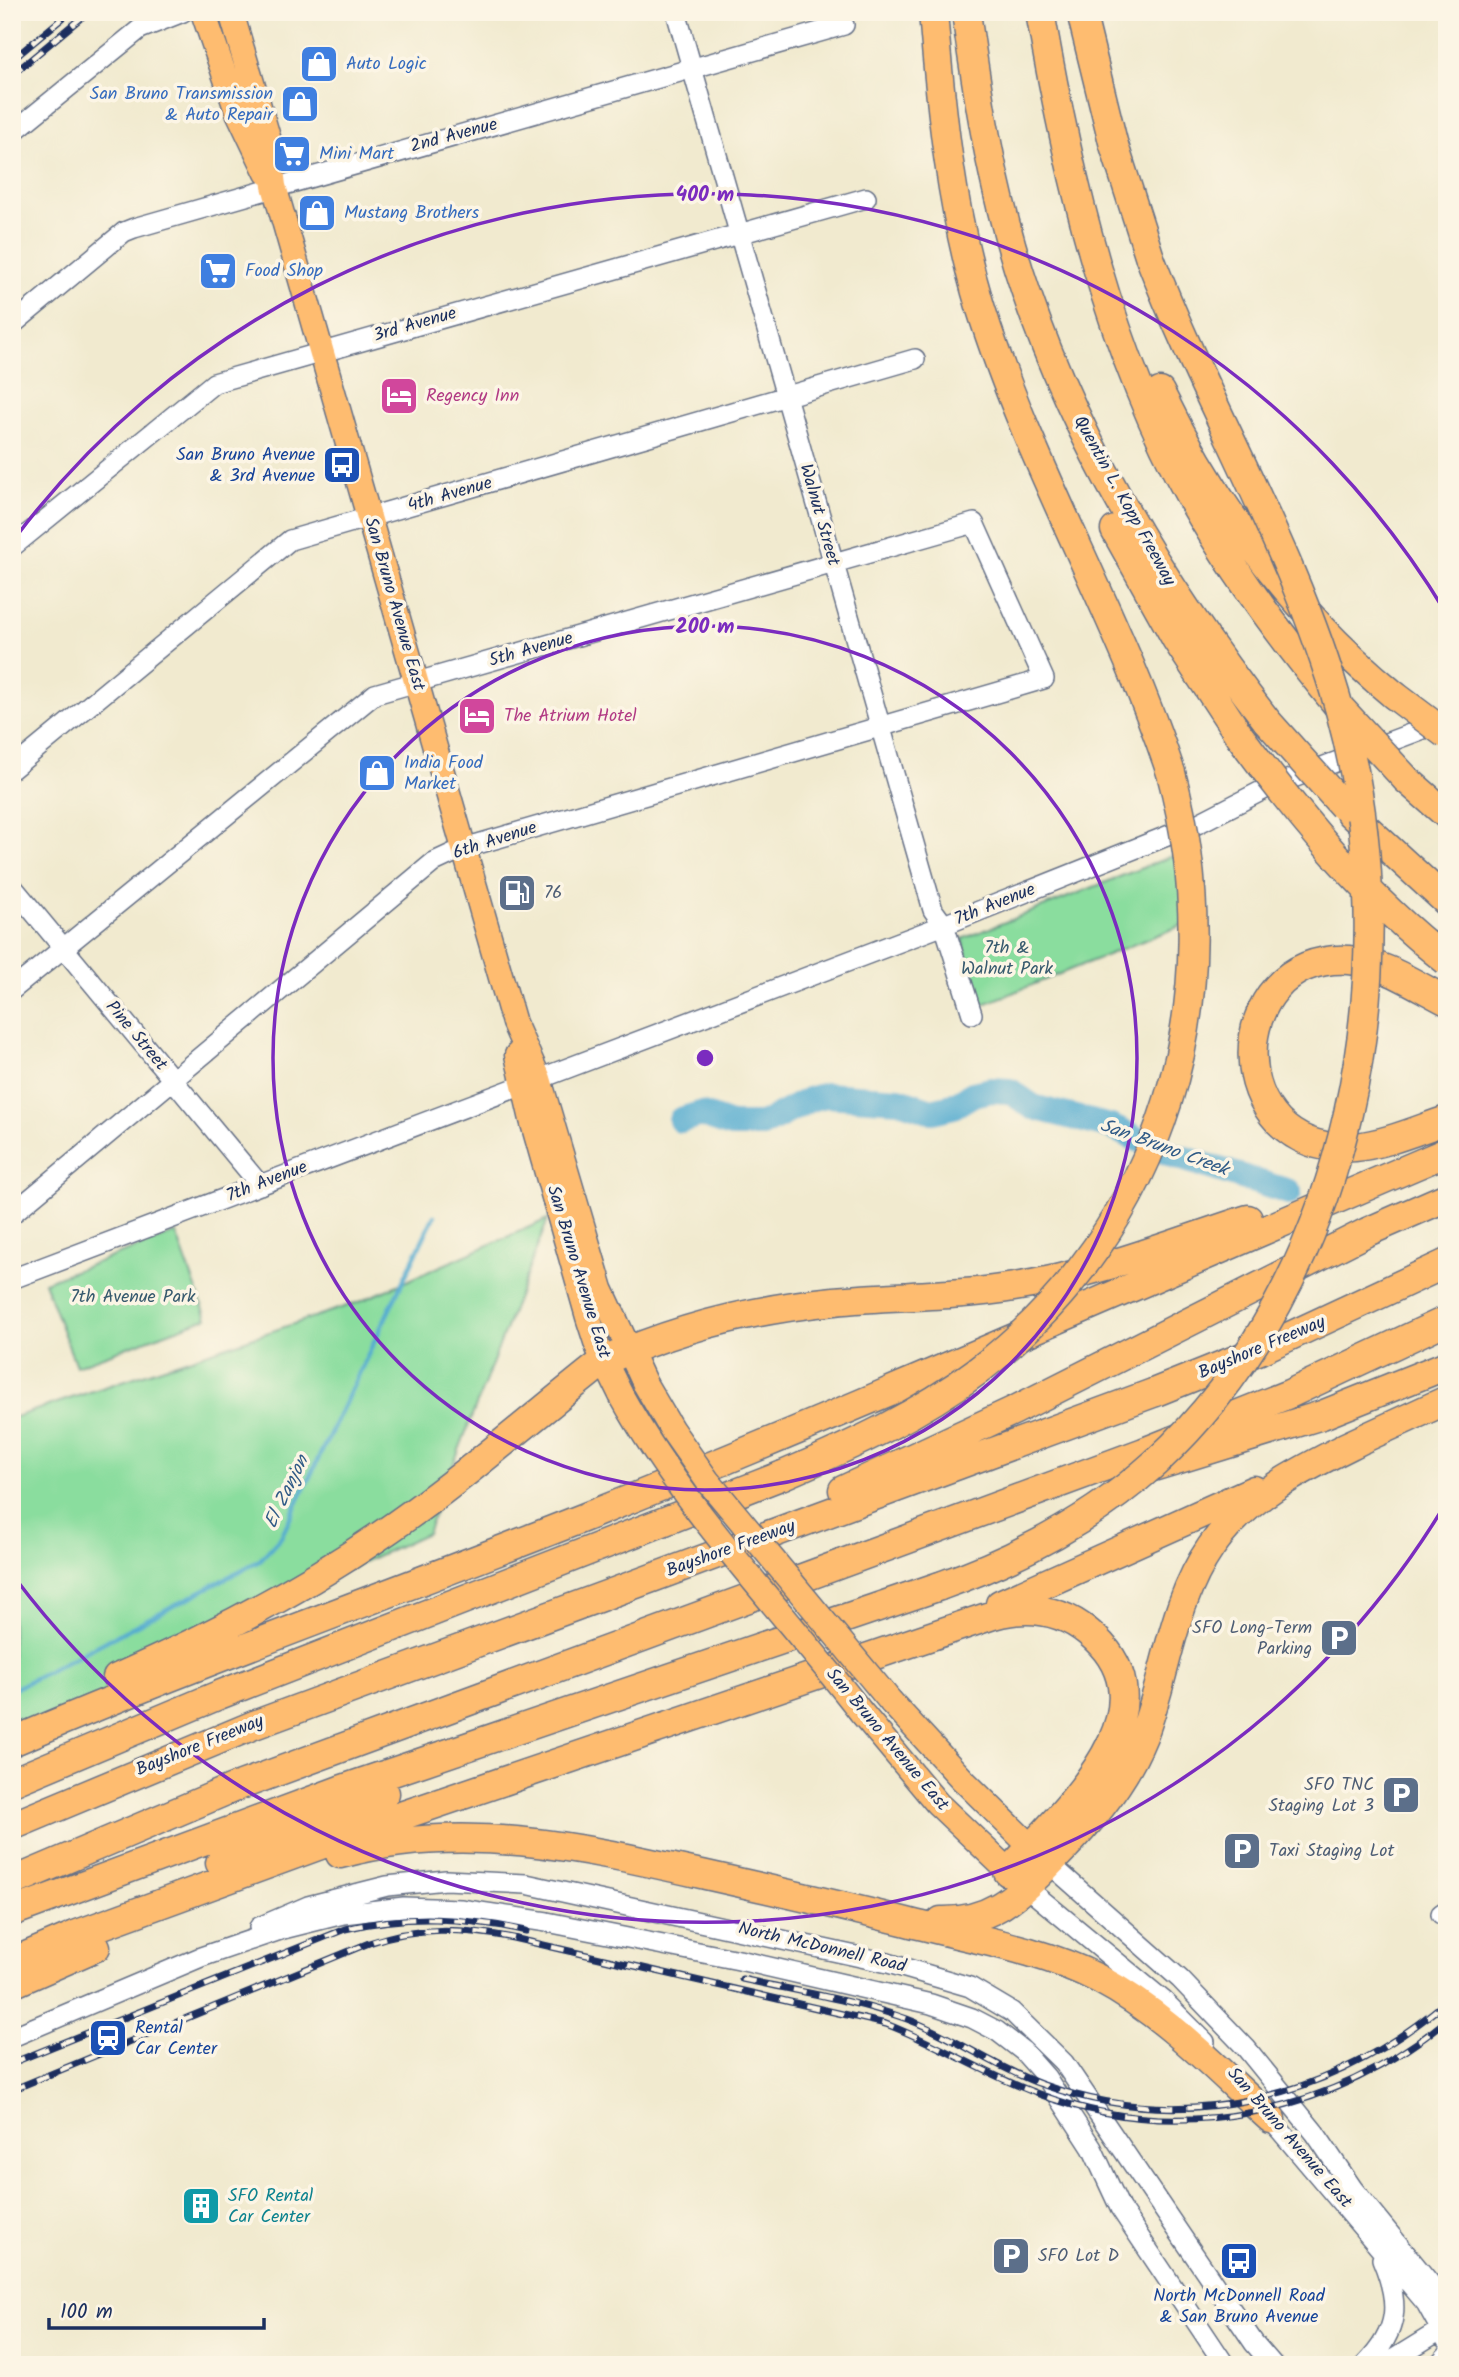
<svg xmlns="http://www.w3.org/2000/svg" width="1459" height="2377" viewBox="0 0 1459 2377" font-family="Kalam,sans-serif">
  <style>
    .green { fill: #8add9e; stroke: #52867e; stroke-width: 2 }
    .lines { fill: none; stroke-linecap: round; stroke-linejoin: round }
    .stream { stroke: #53abd0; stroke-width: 4.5 }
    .river { stroke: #53abd0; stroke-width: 26 }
    .minor-casing { stroke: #667086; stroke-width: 22 }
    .major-casing { stroke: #667086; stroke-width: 27 }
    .highway-casing { stroke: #667086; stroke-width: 31 }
    .minor { stroke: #fff; stroke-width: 19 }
    .major { stroke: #febc70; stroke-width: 24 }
    .highway { stroke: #febc70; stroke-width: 28 }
    .rail-casing { stroke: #1b2f5e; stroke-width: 7 }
    .rail { stroke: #fcf5e5; stroke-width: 4.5; stroke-dasharray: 13; stroke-linecap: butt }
    .major-bridge-casing { stroke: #667086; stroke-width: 27; stroke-linecap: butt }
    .highway-bridge-casing { stroke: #667086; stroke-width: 31; stroke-linecap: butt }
    .major-bridge { stroke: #febc70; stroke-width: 24 }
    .highway-bridge { stroke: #febc70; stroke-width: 28 }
    .ring { fill: none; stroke: #7b2cbf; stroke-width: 3.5 }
    .labels { text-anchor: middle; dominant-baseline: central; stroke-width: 7; stroke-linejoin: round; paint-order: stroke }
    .shop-label { font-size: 18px; fill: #366cbe; stroke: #fcf5e5; text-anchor: start }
    .street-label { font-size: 18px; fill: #1b2f5e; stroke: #fcf5e5 }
    .hotel-label { font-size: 18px; fill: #b23c85; stroke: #fcf5e5; text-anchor: start }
    .transit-label { font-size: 18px; fill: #164399; stroke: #fcf5e5; text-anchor: end }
    .service-label { font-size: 18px; fill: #4e5e75; stroke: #fcf5e5; text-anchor: start }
    .park-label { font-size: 18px; fill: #375a6e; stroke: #fcf5e5 }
    .culture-label { font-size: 18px; fill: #0d838f; stroke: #fcf5e5; text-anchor: start }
    .water-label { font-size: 19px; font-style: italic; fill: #2f5a86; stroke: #fcf5e5 }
    .centre { fill: #7b2cbf; stroke: #fcf5e5; stroke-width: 3.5 }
    .ring-label { font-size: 21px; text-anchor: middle; font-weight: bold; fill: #7b2cbf; stroke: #fcf5e5; stroke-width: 7; stroke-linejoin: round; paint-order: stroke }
  </style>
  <rect width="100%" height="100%" fill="#fcf5e5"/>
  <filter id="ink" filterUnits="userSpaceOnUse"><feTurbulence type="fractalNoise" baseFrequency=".0143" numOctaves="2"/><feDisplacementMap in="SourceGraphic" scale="14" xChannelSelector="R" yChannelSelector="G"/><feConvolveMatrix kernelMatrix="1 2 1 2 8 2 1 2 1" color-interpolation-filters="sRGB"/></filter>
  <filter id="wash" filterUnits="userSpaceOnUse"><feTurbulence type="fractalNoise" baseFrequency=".00686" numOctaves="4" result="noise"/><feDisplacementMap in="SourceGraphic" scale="28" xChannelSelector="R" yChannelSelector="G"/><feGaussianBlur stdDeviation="1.57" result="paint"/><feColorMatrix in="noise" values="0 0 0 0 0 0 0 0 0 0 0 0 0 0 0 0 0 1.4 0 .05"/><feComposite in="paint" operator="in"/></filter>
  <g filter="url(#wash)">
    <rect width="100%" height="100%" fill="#f1eacf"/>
    <path class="green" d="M 1195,847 L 1195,920 L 982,1005 L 962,939 Z
      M 548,1219 L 427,1533 L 227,1625 L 149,1676 L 12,1735 L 12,1418 L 359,1302 Z
      M 176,1233 L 207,1318 L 76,1366 L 44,1282 Z"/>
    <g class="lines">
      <path class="stream" d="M 12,1690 L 259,1561 L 281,1537 L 434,1216"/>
      <path class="river" d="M 681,1120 L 700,1114 L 731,1125 L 762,1125 L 811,1099 L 826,1095 L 899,1100 L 932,1111 L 953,1106 L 973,1094 L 991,1090 L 1010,1091 L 1033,1107 L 1111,1127 L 1173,1155 L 1289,1192"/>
    </g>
  </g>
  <g filter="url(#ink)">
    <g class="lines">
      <defs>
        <path id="minor" d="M 676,12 L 933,910 L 944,925 L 972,1014
          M 12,133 L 140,29 L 183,12
          M 12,325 L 124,232 L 134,228 L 844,25
          M 12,547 L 214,383 L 866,198
          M 12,769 L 290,540 L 915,359
          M 12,886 L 260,1185
          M 12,990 L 375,694 L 974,523 L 1044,679 L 464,848 L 434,862 L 12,1214
          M 539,1079 L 944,925 L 1197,824 L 1269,787 L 1442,722
          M 12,1279 L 523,1085
          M 1042,1857 L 1180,1979 L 1246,2048 L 1315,2133 L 1353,2189 L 1447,2304
          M 1026,1887 L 1164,2001 L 1205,2042
          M 1441,1914 L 1447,1910
          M 259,1927 L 308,1906 L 387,1886 L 446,1880 L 526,1884 L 888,1963 L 970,1987 L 1012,2012 L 1064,2063 L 1254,2343 L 1273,2365
          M 12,2037 L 201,1957 L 283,1929 L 343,1914 L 404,1907 L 460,1909 L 547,1922 L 739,1960 L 931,2004 L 972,2018 L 997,2031 L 1023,2051 L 1046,2077 L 1092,2148 L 1120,2208 L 1225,2365
          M 1263,2110 L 1426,2303 L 1447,2341
          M 1365,2365 C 1400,2330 1400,2302 1382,2259
          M 1384,2365 L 1447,2326
          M 1438,2365 L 1447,2355"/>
        <path id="major" d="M 203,12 L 236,108 L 267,173
          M 231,12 L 268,137 L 274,186 L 514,1023 L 539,1079 L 601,1289 L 645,1384
          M 517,1055 L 532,1120 L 588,1317 L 598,1348 L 621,1395
          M 891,1702 L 963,1780 L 1031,1847
          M 861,1712 L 937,1803 L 1023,1885"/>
        <path id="highway" d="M 933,12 C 941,111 951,210 980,306 C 1030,467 1118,613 1171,773
          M 966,12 C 979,107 995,202 1026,292 C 1079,449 1166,591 1267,721
          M 1040,12 C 1069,179 1109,351 1192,500 C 1234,574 1285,642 1339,707
          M 1081,12 L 1113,142 L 1150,258
          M 1160,392 C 1217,510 1293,612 1394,695
          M 1115,530 L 1176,639 L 1239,735
          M 1406,779 L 1447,815
          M 1350,813 L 1447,902
          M 1447,1001 C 1417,986 1383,962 1349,960 C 1220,953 1219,1158 1355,1147 C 1386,1144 1417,1130 1447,1120
          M 1345,1447 L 1447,1400
          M 1140,1471 L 1322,1415 L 1447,1365
          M 843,1490 L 1015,1410 L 1367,1232 L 1447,1197
          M 1000,1604 L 1254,1490
          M 117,1678 C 208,1638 296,1593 378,1537 C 457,1484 529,1420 604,1361 C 677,1328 755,1309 834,1301 C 894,1295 954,1297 1014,1287 C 1094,1275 1171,1244 1248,1219
          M 12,1742 C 203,1660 400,1591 593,1514 C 880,1399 1162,1273 1447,1152
          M 12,1782 L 219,1695 L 783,1475
          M 12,1826 L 254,1725 L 1153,1393 L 1260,1350 L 1447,1263
          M 340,1854 C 463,1820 585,1848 706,1875 C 773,1890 840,1905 907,1922 C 972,1939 1038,1948 1099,1979 C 1164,2013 1217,2070 1271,2119
          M 220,1863 L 385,1793
          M 12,1882 L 233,1788 L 1144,1452 L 1289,1394 L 1447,1320
          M 12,1912 L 340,1790 L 940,1586
          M 941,1921 C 988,1922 1013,1900 1045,1868 C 1084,1829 1122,1788 1143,1736 C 1167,1674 1172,1603 1211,1547 C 1248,1494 1305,1468 1361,1440
          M 12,1962 L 75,1935 L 386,1821 L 993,1615 C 1028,1605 1060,1609 1088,1632 C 1183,1709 1059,1814 1008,1872
          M 12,1984 L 96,1947"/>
      </defs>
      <use href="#minor" class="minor-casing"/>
      <use href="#major" class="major-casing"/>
      <use href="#highway" class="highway-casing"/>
      <use href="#minor" class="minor"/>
      <use href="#major" class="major"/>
      <use href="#highway" class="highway"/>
      <defs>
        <path id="rail" d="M 12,60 L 70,12
          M 12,75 L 88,12
          M 742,1979 C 796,1991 854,2000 907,2019 C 953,2036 994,2067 1041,2084 C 1186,2136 1332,2099 1447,2001
          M 12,2063 L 345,1929 C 407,1914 465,1917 526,1931
          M 12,2090 L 369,1943 C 417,1926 463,1928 513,1938 L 886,2024 C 938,2044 985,2074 1036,2093 C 1177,2147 1332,2115 1447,2020"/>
      </defs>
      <use href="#rail" class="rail-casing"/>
      <use href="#rail" class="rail"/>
      <defs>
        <path id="major-bridge" d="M 645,1384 L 672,1430 L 707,1480 L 891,1702
          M 621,1395 C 685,1511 781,1608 861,1712"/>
        <path id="highway-bridge" d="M 1394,695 L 1447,735
          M 1341,709 L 1406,779
          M 1267,721 L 1343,806
          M 1239,735 C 1301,819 1364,896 1447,961
          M 783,1475 C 851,1446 919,1415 979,1370 C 1166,1227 1231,996 1171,773
          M 940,1586 C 1019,1558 1092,1520 1155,1463 C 1353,1281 1410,964 1340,711 C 1296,553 1209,411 1150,258"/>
      </defs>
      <use href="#major-bridge" class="major-bridge-casing"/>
      <use href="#highway-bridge" class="highway-bridge-casing"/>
      <use href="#major-bridge" class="major-bridge"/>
      <use href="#highway-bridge" class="highway-bridge"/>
    </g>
  </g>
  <g class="ring">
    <circle cx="705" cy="1058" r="432"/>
    <path d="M1446 1503A864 864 0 0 1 15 1578M15 538A864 864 0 0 1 1446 613"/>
  </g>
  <defs>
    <symbol id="shop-square" viewBox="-11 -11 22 22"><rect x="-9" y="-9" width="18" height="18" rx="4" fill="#3f7fe0" stroke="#fcf5e5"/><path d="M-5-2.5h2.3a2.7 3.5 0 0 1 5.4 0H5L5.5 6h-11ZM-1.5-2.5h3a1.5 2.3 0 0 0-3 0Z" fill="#fff"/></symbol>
    <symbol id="supermarket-square" viewBox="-11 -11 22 22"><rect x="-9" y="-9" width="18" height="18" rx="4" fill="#3f7fe0" stroke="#fcf5e5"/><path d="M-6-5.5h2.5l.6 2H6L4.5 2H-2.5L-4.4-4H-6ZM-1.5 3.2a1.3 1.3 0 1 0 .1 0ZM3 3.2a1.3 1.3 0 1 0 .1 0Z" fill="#fff"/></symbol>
    <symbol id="hotel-square" viewBox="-11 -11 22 22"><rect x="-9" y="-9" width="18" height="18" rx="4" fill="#d1479c" stroke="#fcf5e5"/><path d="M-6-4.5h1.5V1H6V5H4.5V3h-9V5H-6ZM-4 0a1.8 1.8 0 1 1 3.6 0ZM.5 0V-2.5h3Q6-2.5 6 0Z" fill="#fff"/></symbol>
    <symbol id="bus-square" viewBox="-11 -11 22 22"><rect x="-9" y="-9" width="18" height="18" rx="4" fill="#1a4fb4" stroke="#fcf5e5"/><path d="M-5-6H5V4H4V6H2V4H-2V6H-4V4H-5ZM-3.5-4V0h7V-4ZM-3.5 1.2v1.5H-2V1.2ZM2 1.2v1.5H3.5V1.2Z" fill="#fff"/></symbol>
    <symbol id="fuel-square" viewBox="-11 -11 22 22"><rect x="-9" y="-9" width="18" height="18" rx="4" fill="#5c6f8a" stroke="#fcf5e5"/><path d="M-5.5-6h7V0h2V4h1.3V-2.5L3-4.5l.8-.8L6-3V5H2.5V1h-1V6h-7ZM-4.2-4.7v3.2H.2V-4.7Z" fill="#fff"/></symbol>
    <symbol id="parking-square" viewBox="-11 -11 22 22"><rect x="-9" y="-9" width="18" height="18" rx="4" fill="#5c6f8a" stroke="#fcf5e5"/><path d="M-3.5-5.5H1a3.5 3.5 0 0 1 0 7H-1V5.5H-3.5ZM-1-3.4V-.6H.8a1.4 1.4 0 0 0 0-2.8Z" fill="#fff"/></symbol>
    <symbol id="station-square" viewBox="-11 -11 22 22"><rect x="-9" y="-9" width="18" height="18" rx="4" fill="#1a4fb4" stroke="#fcf5e5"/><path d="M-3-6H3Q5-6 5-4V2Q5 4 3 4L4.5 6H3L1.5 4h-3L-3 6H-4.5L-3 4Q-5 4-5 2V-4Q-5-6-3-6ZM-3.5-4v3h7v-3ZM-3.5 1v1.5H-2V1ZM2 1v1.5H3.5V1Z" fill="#fff"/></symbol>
    <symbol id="building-square" viewBox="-11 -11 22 22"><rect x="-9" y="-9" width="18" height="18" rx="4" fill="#0f9aa8" stroke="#fcf5e5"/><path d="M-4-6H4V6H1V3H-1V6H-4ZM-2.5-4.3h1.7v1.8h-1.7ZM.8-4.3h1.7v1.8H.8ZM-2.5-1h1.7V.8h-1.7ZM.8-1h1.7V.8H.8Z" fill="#fff"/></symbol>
  </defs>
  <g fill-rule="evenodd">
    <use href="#shop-square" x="297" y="42" width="44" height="44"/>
    <use href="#shop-square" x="278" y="82" width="44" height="44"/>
    <use href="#supermarket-square" x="270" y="132" width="44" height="44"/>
    <use href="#shop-square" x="295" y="191" width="44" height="44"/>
    <use href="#supermarket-square" x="196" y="249" width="44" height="44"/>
    <use href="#hotel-square" x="377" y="374" width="44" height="44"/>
    <use href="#bus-square" x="320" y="443" width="44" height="44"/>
    <use href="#hotel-square" x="455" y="694" width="44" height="44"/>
    <use href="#shop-square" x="355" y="751" width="44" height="44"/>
    <use href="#fuel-square" x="495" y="871" width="44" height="44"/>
    <use href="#parking-square" x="1317" y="1616" width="44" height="44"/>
    <use href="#parking-square" x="1379" y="1773" width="44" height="44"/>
    <use href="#parking-square" x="1220" y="1829" width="44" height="44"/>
    <use href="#station-square" x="86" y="2016" width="44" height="44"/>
    <use href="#building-square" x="179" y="2184" width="44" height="44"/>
    <use href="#parking-square" x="989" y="2234" width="44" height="44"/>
    <use href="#bus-square" x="1217" y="2239" width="44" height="44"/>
  </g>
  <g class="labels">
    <g class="shop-label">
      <text x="346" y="64">Auto Logic</text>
      <text x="273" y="94" text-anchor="end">San Bruno Transmission<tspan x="273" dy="21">&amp; Auto Repair</tspan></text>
      <text x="319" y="154">Mini Mart</text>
      <text x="344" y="213">Mustang Brothers</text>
      <text x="245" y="271">Food Shop</text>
      <text x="404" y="763">India Food<tspan x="404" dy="21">Market</tspan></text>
    </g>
    <g class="street-label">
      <text transform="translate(454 136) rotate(-15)">2nd Avenue</text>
      <text transform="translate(415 325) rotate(-16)">3rd Avenue</text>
      <text transform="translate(450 495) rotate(-16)">4th Avenue</text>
      <text transform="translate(1124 501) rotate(61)">Quentin L. Kopp Freeway</text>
      <text transform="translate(819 515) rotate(74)">Walnut Street</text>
      <text transform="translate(394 604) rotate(74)">San Bruno Avenue East</text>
      <text transform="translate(531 650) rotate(-16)">5th Avenue</text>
      <text transform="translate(495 841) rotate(-18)">6th Avenue</text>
      <text transform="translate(995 905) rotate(-22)">7th Avenue</text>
      <text transform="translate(136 1036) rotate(50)">Pine Street</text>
      <text transform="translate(267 1182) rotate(-21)">7th Avenue</text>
      <text transform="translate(578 1272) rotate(73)">San Bruno Avenue East</text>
      <text transform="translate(1262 1348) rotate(-23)">Bayshore Freeway</text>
      <text transform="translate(731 1549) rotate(-20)">Bayshore Freeway</text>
      <text transform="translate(887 1740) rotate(50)">San Bruno Avenue East</text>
      <text transform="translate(200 1746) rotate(-22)">Bayshore Freeway</text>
      <text transform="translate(822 1948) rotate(13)">North McDonnell Road</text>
      <text transform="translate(1289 2138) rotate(49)">San Bruno Avenue East</text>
    </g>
    <g class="hotel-label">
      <text x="426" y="396">Regency Inn</text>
      <text x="504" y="716">The Atrium Hotel</text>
    </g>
    <g class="transit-label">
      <text x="315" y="455">San Bruno Avenue<tspan x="315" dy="21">&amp; 3rd Avenue</tspan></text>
      <text x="135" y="2028" text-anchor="start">Rental<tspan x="135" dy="21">Car Center</tspan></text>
      <text x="1239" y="2296" text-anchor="middle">North McDonnell Road<tspan x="1239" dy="21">&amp; San Bruno Avenue</tspan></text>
    </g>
    <g class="service-label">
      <text x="544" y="893">76</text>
      <text x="1312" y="1628" text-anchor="end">SFO Long-Term<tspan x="1312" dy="21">Parking</tspan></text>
      <text x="1374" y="1785" text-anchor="end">SFO TNC<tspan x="1374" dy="21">Staging Lot 3</tspan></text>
      <text x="1269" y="1851">Taxi Staging Lot</text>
      <text x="1038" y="2256">SFO Lot D</text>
    </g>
    <g class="park-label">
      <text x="1007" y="948">7th &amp;<tspan x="1007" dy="21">Walnut Park</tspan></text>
      <text x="133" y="1297">7th Avenue Park</text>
    </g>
    <g class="culture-label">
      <text x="228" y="2196">SFO Rental<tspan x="228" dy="21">Car Center</tspan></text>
    </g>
    <g class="water-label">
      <text transform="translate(1164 1148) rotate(20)">San Bruno Creek</text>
      <text transform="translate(287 1492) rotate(-64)">El Zanjon</text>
    </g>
  </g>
  <circle cx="705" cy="1058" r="10" class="centre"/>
  <g class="ring-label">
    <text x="705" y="201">400 m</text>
    <text x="705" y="633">200 m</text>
  </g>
  <rect width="1459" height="2377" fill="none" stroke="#fcf5e5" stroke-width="42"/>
  <path d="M49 2318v10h215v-10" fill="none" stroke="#1b2f5e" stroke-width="3.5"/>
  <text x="60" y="2318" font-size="21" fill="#1b2f5e" stroke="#fcf5e5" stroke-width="5" paint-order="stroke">100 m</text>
</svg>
